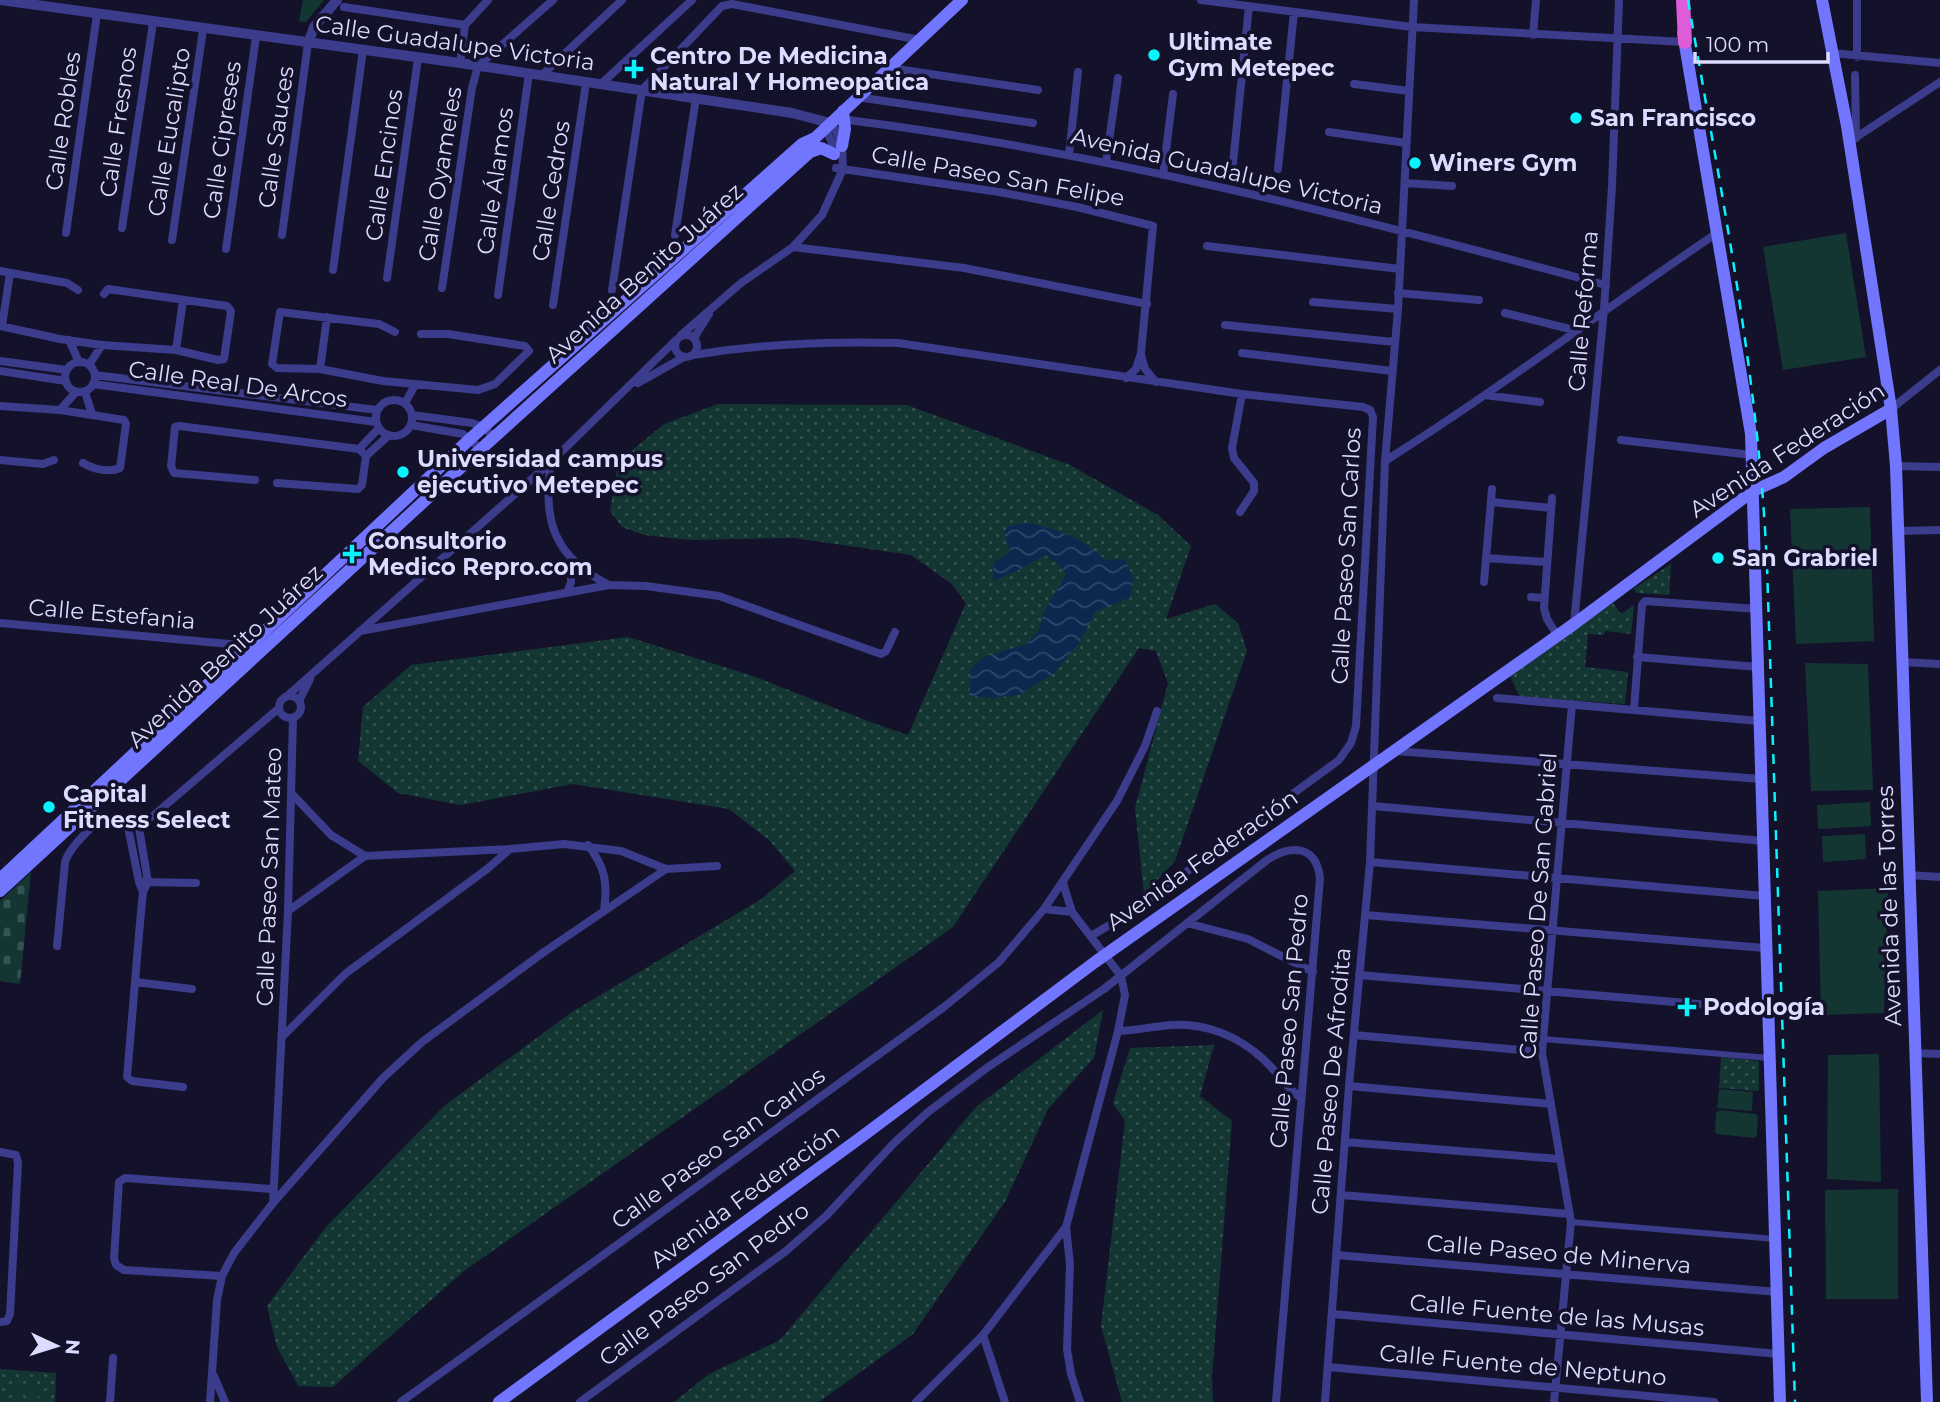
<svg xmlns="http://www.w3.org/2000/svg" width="1940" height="1402" viewBox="0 0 1940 1402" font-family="Montserrat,sans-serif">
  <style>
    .green { fill: url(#green-dots) }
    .cemetery { fill: url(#cemetery-stones) }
    .pitch { fill: #133633 }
    .water { fill: url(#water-waves) }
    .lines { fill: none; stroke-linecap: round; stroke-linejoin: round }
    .pedestrian { stroke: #3b3c8b; stroke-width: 6 }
    .minor { stroke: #3b3c8b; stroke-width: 8 }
    .tertiary { stroke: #3b3c8b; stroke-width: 10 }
    .secondary { stroke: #7276ff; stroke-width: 12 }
    .trunk { stroke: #de5cd8; stroke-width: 14 }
    .rail { stroke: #07f4ff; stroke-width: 2.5; stroke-dasharray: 10 9; stroke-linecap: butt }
    .poi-dot { fill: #07f4ff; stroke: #14112b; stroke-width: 2.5 }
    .labels { text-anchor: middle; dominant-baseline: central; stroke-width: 7; stroke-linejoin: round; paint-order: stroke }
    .poi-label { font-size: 23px; font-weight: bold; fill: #dddbff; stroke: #14112b; text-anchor: start }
    .street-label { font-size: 23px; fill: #dddbff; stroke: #14112b }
  </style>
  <defs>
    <pattern id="green-dots" width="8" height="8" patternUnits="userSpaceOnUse" patternTransform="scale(1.75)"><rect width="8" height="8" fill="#133633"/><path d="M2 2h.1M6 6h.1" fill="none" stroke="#355252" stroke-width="1.8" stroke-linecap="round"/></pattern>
    <pattern id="cemetery-stones" width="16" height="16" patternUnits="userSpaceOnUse" patternTransform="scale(1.75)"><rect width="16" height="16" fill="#133633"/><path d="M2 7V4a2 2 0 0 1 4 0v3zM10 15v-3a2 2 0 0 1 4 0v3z" fill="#355252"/></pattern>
    <pattern id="water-waves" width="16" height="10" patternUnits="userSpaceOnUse" patternTransform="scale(1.75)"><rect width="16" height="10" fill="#0c284f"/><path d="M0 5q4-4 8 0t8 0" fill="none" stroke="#2f4769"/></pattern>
  </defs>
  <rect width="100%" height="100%" fill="#14112b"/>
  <path class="green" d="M 718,404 L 907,405 L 1070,465 L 1158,515 L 1191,546 L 1166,619 L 1215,604 L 1238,623 L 1247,651 L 1175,861 L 1144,894 L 1135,808 L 1168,683 L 1156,651 L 1139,648 L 953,927 L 464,1271 L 333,1387 L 298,1386 L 277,1347 L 267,1306 L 325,1228 L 444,1106 L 572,1012 L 760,900 L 795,871 L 769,840 L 729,809 L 573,784 L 461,805 L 398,793 L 358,761 L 363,707 L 411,665 L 628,637 L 753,676 L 873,723 L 908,735 L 966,603 L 952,584 L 911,555 L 794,538 L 690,540 L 644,535 L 622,527 L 610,511 L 618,462 L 664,424 Z
    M 1671,564 L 1669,595 L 1637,593 L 1633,589 Z
    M 1613,603 L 1621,614 L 1634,605 L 1631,634 L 1605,631 L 1604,635 L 1588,634 L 1585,667 L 1628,672 L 1625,704 L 1520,697 L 1509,674 Z
    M 1103,1010 L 1094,1058 L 1048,1109 L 1005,1202 L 913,1334 L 819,1402 L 674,1402 L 709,1374 L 780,1340 L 976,1107 Z
    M 1214,1045 L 1200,1096 L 1232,1121 L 1212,1376 L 1213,1402 L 1122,1402 L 1101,1326 L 1125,1121 L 1113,1103 L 1130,1048 Z
    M 1721,1057 L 1759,1061 L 1759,1091 L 1719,1088 Z
    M 0,1369 L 56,1373 L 55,1402 L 0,1402 Z"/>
  <path class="cemetery" d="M 31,872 L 20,984 L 0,981 L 0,901 Z"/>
  <path class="pitch" d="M 303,0 L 324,0 L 306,22 L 299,21 Z
    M 1846,233 L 1866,357 L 1783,370 L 1763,247 Z
    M 1870,507 L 1874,641 L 1796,644 L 1790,509 Z
    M 1805,663 L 1868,664 L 1873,790 L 1811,791 Z
    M 1870,802 L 1871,826 L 1818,829 L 1817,805 Z
    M 1865,834 L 1866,859 L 1823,862 L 1822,836 Z
    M 1888,888 L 1884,1013 L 1821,1015 L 1818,891 Z
    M 1879,1054 L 1881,1182 L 1827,1179 L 1828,1055 Z
    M 1719,1089 L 1753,1092 L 1752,1111 L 1717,1108 Z
    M 1720,1110 L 1756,1114 L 1758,1117 L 1757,1135 L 1754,1138 L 1717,1134 L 1715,1132 L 1716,1113 Z
    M 1898,1189 L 1898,1299 L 1826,1299 L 1825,1190 Z
    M 13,1383 L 42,1385 L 42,1397 L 11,1394 Z"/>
  <path class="water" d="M 1028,523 C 1064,531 1077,536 1106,560 L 1125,559 L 1133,578 L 1130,598 L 1096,611 L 1079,643 L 1053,674 L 1018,695 L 993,698 L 969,696 L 971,668 L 986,656 L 1027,644 L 1039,629 L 1044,612 L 1066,574 L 1061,566 L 1045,555 L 1019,570 L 993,581 L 994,563 L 1010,551 L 1004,534 L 1008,526 Z"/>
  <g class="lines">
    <path class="pedestrian" d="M 1543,1039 L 1769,1058
      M 1571,1222 L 1776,1239"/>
    <path class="minor" d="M 1201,0 L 1412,27 L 1685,42
      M 344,7 L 465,25
      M 1533,35 L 1536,0
      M 1832,53 L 1940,63
      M 1857,57 L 1857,0
      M 460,63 L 465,25 L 488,0
      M 890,68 L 1038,90
      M 542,75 L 622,0
      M 1855,75 L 1856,138
      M 601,84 L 692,0
      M 1354,84 L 1409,91
      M 857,97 L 1033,123
      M 840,119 C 1100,151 1354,217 1606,285
      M 825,128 L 833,145 L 835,156
      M 1329,132 L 1406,143
      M 1849,142 L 1940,82
      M 1069,155 L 1078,72
      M 1106,162 L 1118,78
      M 1233,163 L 1249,6
      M 836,168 L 999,192 L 1077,207 L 1153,226 L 1141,353 L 1136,369 L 1126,378
      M 1278,169 L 1294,12
      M 1163,175 L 1173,94
      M 1405,183 L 1452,186
      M 122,228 L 153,23
      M 66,233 L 97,14
      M 282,235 L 308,43
      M 675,235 L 696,98
      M 172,240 L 203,30
      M 1207,246 L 1400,269
      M 793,247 L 964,268 L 1147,304
      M 226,249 L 256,37
      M 333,270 L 363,50
      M 0,271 L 67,283 L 78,290
      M 387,278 L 418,58
      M 442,288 L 472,88 L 478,66 L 553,0
      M 612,290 L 642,90 L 722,6 L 732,4 L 920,40
      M 1398,293 L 1479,300
      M 498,295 L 529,73
      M 1313,302 L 1398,309
      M 553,305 L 586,83
      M 1505,313 L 1578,331
      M 1225,325 L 1394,342
      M 0,326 L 60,339 L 102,345 L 176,350 L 218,360 L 224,359 L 231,311 L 227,306 L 108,289 L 104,294
      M 2,326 L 10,273
      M 395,332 L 379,324 L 280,312 L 272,364 L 277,368 L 320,369 L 383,381 L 478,390 L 495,384 L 529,351 L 525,346 L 448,334 L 421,334
      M675 346a11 11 0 1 1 22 0a11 11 0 1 1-22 0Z
      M 681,335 L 741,283 L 793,247 L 822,215 L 843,169 L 842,146 L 836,131 L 830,123
      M 694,338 L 709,314
      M 69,340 L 79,362
      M 176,350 L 183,300
      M 1242,353 L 1392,371
      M 693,355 C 761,344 830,341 898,343 L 1242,394 L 1363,407 L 1370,410 L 1373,417 L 1356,726 L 1351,743 L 1339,760 L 1133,911 L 1091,936
      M 1141,355 L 1145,369 L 1156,382
      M 0,361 L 67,370
      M65 377a15 15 0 1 1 30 0a15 15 0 1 1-30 0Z
      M 89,365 L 102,345
      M 320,369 L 327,317
      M 0,371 L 66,381
      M 95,375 L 377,410
      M 638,383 L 684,357
      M 93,384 L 376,422
      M 85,392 L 92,414
      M 1485,395 L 1540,402
      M376 418a18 18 0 1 1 36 0a18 18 0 1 1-36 0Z
      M 405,403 L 415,385
      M 0,406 L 60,410 L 124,420 L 126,424 L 120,468 C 109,473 93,469 83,463
      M 1891,409 L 1940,370
      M 60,410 L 76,392
      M 412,415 L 472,423 L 483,427 L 494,437
      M 411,425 L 463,434 L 481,449
      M 1621,440 L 1752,455
      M 359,449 L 379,428
      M 366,456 L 389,435
      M 0,460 L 43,464 L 54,460
      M 1385,461 C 1499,389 1606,308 1717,233
      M 551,462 C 542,521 554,557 609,585
      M 1896,466 L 1940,467
      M 255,480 L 174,473 L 171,466 L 175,427 L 179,426 L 359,449 L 366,456 L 362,485 L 358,489 L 277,483
      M 1552,498 L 1544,608 L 1547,619 L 1557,635
      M 1491,502 L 1551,508
      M 1240,512 L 1254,491 L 1254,483 L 1234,458 L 1232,448 L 1242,394
      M 1898,531 L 1940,530
      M 1486,558 L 1546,562
      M 1484,582 L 1492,489
      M 567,593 L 571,582 L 571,560
      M 1531,597 L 1544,598
      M 0,623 L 251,646
      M 1574,624 L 1604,309 L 1612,186 L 1619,0
      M 360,631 L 609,585 L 646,586 L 719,596 L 881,654 L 886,651 L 895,632
      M 1637,657 L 1758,667
      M 1902,662 L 1940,664
      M279 707a11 11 0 1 1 22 0a11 11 0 1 1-22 0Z
      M 286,697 L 551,462 L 676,340
      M 1497,698 L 1759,721
      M 299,701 L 310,679
      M 1634,709 L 1642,605 L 1645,601 L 1758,609
      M 1395,751 L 1761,779
      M 292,794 L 331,835 L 365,856 L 510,849 L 564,844 L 621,851 L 666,869 L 717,866
      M 1373,806 L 1763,841
      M 127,822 L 139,882 L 143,892
      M 138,822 L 148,882 L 143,892 L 140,923 L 127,1077 L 132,1081 L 183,1087
      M 588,845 C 605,867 608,883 604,910
      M 1370,862 L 1764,896
      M 1908,875 L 1940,877
      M 143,882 L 196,883
      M 1063,883 L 1072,912 L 1121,976 L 1125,995 L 1118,1031 L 1066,1227 L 1070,1264 L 1067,1349 L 1071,1374 L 1080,1402
      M 1044,909 L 1072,912
      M 288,911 L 365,856
      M 1366,915 L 1765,948
      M 1187,923 L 1248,939 L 1313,972
      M 57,946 L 65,863 C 67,851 93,822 105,820 C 124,817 134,827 153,816 L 279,708
      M 1359,975 L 1768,1010
      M 135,982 L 192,989
      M 1118,1031 C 1136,1031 1154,1026 1172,1025 C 1206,1023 1238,1036 1263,1059 C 1277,1071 1286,1088 1301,1098
      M 1354,1035 L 1542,1052
      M 282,1037 L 345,974 L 487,869 L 510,849
      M 1915,1053 L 1940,1054
      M 1349,1086 L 1551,1104
      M 1345,1142 L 1560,1159
      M 0,1152 L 16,1155 L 18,1163 L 10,1314 L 7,1321 L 0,1322
      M 1341,1195 L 1570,1214
      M 273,1203 L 288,911 L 293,718
      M 1336,1255 L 1778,1292
      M 222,1276 L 124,1270 L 116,1265 L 114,1258 L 119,1182 L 125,1178 L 272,1189
      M 1333,1314 L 1779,1354
      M 983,1335 L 1005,1402
      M 1328,1367 L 1714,1402
      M 214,1376 L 225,1402
      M 110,1402 L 113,1358
      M 210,1402 L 217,1300 L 222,1276 L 234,1253 L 273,1203 L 383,1078 L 422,1042 L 544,952 L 666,869
      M 401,1402 L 944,1007 L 999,962 L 1044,909 L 1117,801 L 1145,746 L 1157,711
      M 580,1402 L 786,1251 L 826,1216 L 894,1143 L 928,1112 L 988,1067 L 1104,989 L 1267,860 C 1290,845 1316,844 1320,878 L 1276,1402
      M 916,1402 L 983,1335 L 1066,1227
      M 1325,1402 L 1349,1086 L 1370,862 L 1385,461 L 1398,309 L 1414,0
      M 1554,1402 L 1571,1222 L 1542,1052 L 1572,704"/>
    <path class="tertiary" d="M 0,0 L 460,63 L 792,113 L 830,123
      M 308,43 L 314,27 L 337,0"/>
    <path class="secondary" d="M 1822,0 L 1847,126 L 1891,409 L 1896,466 L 1927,1402
      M 1683,33 L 1751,434 L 1780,1402
      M 842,146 L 845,129 L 843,111
      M 810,152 L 821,148 L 834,154
      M 0,879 L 471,438 L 802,144 L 815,138 L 962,0
      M 0,891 L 481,449 L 810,152 L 815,138
      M 499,1402 L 860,1138 L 1095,962 L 1574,624 L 1753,491 L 1784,477 L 1824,448 L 1891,409"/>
    <path class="trunk" d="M 1683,0 L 1685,42"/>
    <path class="rail" d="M 1688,0 C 1720,188 1759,376 1767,567 L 1795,1402"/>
  </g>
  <g class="poi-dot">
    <circle cx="1154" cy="55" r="7"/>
    <path d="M630.5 58.5h7v7h7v7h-7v7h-7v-7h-7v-7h7z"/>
    <circle cx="1576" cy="118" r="7"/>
    <circle cx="1415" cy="163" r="7"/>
    <circle cx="403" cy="472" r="7"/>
    <path d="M348.5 543.5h7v7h7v7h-7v7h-7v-7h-7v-7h7z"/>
    <circle cx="1718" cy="558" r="7"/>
    <circle cx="49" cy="807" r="7"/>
    <path d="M1683.5 996.5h7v7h7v7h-7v7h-7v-7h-7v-7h7z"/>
  </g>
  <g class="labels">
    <g class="poi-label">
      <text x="1168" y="42">Ultimate<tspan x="1168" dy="26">Gym Metepec</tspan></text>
      <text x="650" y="56">Centro De Medicina<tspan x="650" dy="26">Natural Y Homeopatica</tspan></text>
      <text x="1590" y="118">San Francisco</text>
      <text x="1429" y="163">Winers Gym</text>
      <text x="417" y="459">Universidad campus<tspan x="417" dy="26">ejecutivo Metepec</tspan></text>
      <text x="368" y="541">Consultorio<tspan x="368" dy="26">Medico Repro.com</tspan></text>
      <text x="1732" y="558">San Grabriel</text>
      <text x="63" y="794">Capital<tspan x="63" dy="26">Fitness Select</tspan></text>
      <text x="1703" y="1007">Podología</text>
    </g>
    <g class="street-label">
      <text transform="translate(455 43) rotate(8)">Calle Guadalupe Victoria</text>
      <text transform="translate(63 121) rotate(-82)">Calle Robles</text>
      <text transform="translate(118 122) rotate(-82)">Calle Fresnos</text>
      <text transform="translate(169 132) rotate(-81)">Calle Eucalipto</text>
      <text transform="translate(276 137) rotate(-82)">Calle Sauces</text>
      <text transform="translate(222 140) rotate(-82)">Calle Cipreses</text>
      <text transform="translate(384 165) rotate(-82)">Calle Encinos</text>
      <text transform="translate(1227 171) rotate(13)">Avenida Guadalupe Victoria</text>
      <text transform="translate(440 174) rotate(-81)">Calle Oyameles</text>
      <text transform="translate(998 176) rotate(10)">Calle Paseo San Felipe</text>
      <text transform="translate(495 181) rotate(-82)">Calle Álamos</text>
      <text transform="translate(551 191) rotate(-81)">Calle Cedros</text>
      <text transform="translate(644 273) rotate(-42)">Avenida Benito Juárez</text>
      <text transform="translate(1583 311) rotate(-85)">Calle Reforma</text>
      <text transform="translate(238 384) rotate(8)">Calle Real De Arcos</text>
      <text transform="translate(1787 450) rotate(-33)">Avenida Federación</text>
      <text transform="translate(1346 556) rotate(-87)">Calle Paseo San Carlos</text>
      <text transform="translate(112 614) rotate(5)">Calle Estefania</text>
      <text transform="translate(225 656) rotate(-43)">Avenida Benito Juárez</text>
      <text transform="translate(1202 860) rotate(-35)">Avenida Federación</text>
      <text transform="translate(269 877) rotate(-88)">Calle Paseo San Mateo</text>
      <text transform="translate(1538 906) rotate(-86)">Calle Paseo De San Gabriel</text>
      <text transform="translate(1889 906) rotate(-92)">Avenida de las Torres</text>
      <text transform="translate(1289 1021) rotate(-85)">Calle Paseo San Pedro</text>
      <text transform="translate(1331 1081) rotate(-85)">Calle Paseo De Afrodita</text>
      <text transform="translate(718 1148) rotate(-36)">Calle Paseo San Carlos</text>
      <text transform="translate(745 1196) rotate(-36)">Avenida Federación</text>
      <text transform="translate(1559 1254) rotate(5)">Calle Paseo de Minerva</text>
      <text transform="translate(704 1284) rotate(-37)">Calle Paseo San Pedro</text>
      <text transform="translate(1557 1315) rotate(5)">Calle Fuente de las Musas</text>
      <text transform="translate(1523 1365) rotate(5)">Calle Fuente de Neptuno</text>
    </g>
  </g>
  <g transform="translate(56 1346) rotate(94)" stroke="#14112b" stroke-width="5" paint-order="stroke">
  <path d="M0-5L12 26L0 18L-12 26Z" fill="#dddbff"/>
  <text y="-10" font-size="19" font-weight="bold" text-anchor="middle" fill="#dddbff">N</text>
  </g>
  <path d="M1695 52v10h133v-10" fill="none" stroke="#dddbff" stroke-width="3.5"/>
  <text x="1706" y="52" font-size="21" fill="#dddbff" stroke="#14112b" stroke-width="5" paint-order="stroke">100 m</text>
</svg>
